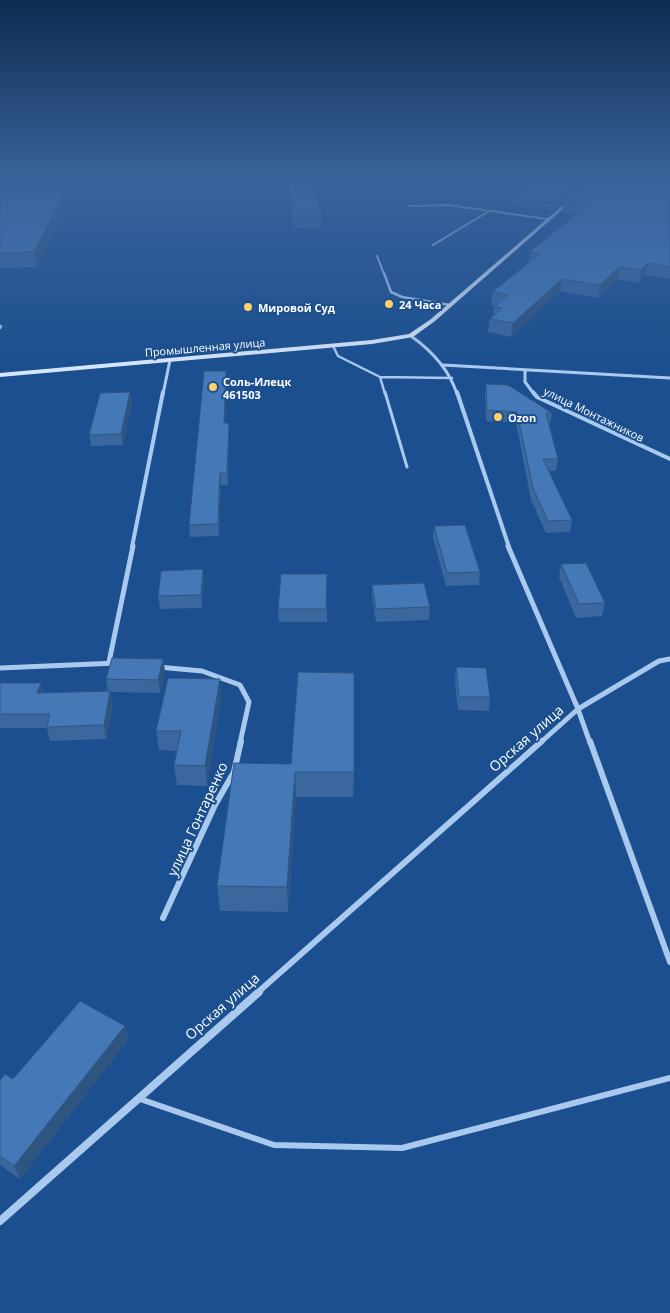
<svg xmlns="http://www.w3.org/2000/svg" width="670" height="1313" viewBox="0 0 670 1313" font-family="'Open Sans',sans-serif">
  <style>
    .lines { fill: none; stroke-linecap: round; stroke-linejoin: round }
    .lane-far3 { stroke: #a9c9ee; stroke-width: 2 }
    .lane-far2 { stroke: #a9c9ee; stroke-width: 2.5 }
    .lane-far1 { stroke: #a9c9ee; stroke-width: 3 }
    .lane { stroke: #a9c9ee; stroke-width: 6 }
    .street-far4 { stroke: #a9c9ee; stroke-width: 3 }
    .street-far3 { stroke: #a9c9ee; stroke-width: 4 }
    .street-far2 { stroke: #a9c9ee; stroke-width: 5 }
    .street-far1 { stroke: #a9c9ee; stroke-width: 6 }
    .street { stroke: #a9c9ee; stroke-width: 8 }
    .secondary { fill: #d6e6fa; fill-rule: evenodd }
    .wall { fill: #3a679d; fill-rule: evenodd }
    .shaded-wall { fill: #305480 }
    .building { fill: #4478b7; stroke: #305480 }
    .poi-dot { fill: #ffd166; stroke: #1b4f8f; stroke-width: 2 }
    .labels { text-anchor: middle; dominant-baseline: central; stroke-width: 4; stroke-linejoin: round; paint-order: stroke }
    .far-poi-label { font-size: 11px; font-weight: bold; fill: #fff; stroke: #1b4f8f; text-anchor: start }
    .far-street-label { font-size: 11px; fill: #fff; stroke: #1b4f8f }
    .street-label { font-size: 14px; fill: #fff; stroke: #1b4f8f }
  </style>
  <rect width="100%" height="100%" fill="#1b4f8f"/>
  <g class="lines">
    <path class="lane-far3" d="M 533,180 L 543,181
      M 408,206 L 448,205 L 547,219
      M 433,245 L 489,211
      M 377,256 L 384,274"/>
    <path class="lane-far2" d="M 384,273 L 391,292 L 402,297 L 450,305
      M 0,328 L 1,326
      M 333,346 L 338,356 L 380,377 L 385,394
      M 380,377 L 452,378"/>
    <path class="lane-far1" d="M 385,392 L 407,467"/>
    <path class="lane" d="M 140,1099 L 274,1145 L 402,1148 L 670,1078"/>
    <path class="street-far4" d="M 411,336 C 432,351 449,369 457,394
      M 443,365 L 670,378
      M 525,371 L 525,382 L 534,394
      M 163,394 L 170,360"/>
    <path class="street-far3" d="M 457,392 L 509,547
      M 533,392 L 537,397 L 670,459
      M 132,547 L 163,392"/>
    <path class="street-far2" d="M 508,546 L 578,709 L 590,743
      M 109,662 L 133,546
      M 158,667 L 202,671 L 240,685 L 249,702 L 240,743
      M 0,668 L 117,663
      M 540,743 L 578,709 L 659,661 L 670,659"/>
    <path class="street-far1" d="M 590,741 L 670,962
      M 163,918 L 215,805 L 234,772 L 241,741
      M 257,993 L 542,741"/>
    <path class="street" d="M 0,1221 L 259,992"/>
    <path class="secondary" d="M 592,180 L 596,180 L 435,321 L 413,337 L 372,344 L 0,377 L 0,373 L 372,340 L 409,334 L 431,319 Z"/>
  </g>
  <path class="wall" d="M 288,180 L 314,180 L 321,215 L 321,227 L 294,228 Z
    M 541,180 L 670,180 L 670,279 L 645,275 L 639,283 L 617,279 L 598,298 L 560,291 L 511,337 L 488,332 L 490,319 L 493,316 L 494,307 L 495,306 L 491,305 L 492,292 L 529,262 L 530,252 L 576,214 L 562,212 L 564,202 L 553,211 L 513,205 L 514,197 ZM 580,183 L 584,184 L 579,188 Z
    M 0,188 L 69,200 L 37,267 L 0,268 Z
    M 227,381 L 225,423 L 229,423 L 229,434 L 228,485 L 221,485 L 219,536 L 190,537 L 189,525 Z
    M 486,384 L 552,413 L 550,424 L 549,424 L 558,459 L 556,471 L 549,471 L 572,520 L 570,532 L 546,533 L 531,500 L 516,423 L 486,421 L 485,395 Z
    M 132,403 L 123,445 L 91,446 L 89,435 Z
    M 434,526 L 480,572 L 479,585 L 446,586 L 433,538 Z
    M 561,564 L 605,603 L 602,616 L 576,618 L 559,577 Z
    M 203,569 L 204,582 L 202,608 L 160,609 L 158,596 Z
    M 327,574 L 327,622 L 279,622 L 278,609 Z
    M 372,585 L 430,607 L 429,620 L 376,622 L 372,597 Z
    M 163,659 L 165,672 L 160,693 L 110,692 L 113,705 L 106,739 L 50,741 L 47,728 L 0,728 L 0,683 L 44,693 L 108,691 L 106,679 Z
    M 456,667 L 490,697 L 489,711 L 458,710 L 455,681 Z
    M 221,699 L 207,786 L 177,785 L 174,765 L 177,751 L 159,750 L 156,731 Z
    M 234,763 L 354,772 L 353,797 L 296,797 L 288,912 L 220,911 L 217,886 Z
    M 125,1026 L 128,1040 L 20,1179 L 0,1165 L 0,1080 L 13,1079 Z"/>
  <path class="shaded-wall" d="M 580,181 L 579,189 L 553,211 L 554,203 Z
    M 67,187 L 69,200 L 37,267 L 34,252 Z
    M 648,263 L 645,275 L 639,283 L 641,270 Z
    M 619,267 L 617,279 L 598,298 L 600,285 Z
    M 562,279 L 560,291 L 511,337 L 513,323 Z
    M 226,371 L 227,381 L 225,434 L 224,423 Z
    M 130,392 L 132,403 L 123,445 L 121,434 Z
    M 229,423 L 229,434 L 228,485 L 227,473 Z
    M 220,473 L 221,485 L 219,536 L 218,524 Z
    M 203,569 L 204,582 L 202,608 L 201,595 Z
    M 163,659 L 165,672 L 160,693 L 158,680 Z
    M 220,679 L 221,699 L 207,786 L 205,766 Z
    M 41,683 L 44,696 L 37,693 Z
    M 110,691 L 113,705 L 106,739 L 104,725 Z
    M 295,772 L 296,797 L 288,912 L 287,887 Z
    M 125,1026 L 128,1040 L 20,1179 L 14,1166 Z"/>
  <path class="building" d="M 289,180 L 314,180 L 321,215 L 293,216 Z
    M 541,180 L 569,180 L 580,181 L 554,203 L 514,197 Z
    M 589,180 L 670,180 L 670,267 L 648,263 L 641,270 L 619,267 L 600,285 L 562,279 L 513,323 L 490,319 L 502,308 L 494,307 L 508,295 L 492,292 L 540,254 L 530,252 L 588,205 L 564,201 Z
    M 67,187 L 34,252 L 0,253 L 0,188 Z
    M 204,371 L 226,371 L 224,423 L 229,423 L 227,473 L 220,473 L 218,524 L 189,525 Z
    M 486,384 L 508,385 L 552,413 L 546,413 L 558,459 L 543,459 L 572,520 L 548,521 L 533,488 L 517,412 L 487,410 Z
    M 130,392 L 121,434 L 89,435 L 100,393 Z
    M 465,525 L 480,572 L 447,573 L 434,526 Z
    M 586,563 L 605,603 L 579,604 L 561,564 Z
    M 203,569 L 201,595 L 158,596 L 161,571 Z
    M 281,574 L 327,574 L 326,609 L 278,609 Z
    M 424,583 L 430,607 L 376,609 L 372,585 Z
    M 112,658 L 163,659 L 158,680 L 106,679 Z
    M 456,667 L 486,668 L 490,697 L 459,697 Z
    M 298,672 L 354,673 L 354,772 L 295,772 L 287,887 L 217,886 L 234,763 L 291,764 Z
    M 168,678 L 220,679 L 205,766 L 174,765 L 181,731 L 156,731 Z
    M 0,683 L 41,683 L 37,693 L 110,691 L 104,725 L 47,727 L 50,714 L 0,714 Z
    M 80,1001 L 125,1026 L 14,1166 L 0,1156 L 0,1080 L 5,1074 L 13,1079 Z"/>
  <linearGradient id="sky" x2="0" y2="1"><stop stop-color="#0f2b4f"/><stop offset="0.49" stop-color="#39639b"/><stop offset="1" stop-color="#39639b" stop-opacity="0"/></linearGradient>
  <rect width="670" height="364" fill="url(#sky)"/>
  <g class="poi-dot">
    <circle cx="389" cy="304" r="5"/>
    <circle cx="248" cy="307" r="5"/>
    <circle cx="213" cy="387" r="5"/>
    <circle cx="498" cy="417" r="5"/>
  </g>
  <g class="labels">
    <g class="far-poi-label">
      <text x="399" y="304">24 Часа</text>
      <text x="258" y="307">Мировой Суд</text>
      <text x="223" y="381">Соль-Илецк<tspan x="223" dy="13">461503</tspan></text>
      <text x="508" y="417">Ozon</text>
    </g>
    <g class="far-street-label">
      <text transform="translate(205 347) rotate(-5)">Промышленная улица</text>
      <text transform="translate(594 414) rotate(26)">улица Монтажников</text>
    </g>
    <g class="street-label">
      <text transform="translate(526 738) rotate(-41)">Орская улица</text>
      <text transform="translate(197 819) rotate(-65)">улица Гонтаренко</text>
      <text transform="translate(222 1006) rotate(-41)">Орская улица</text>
    </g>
  </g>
</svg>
